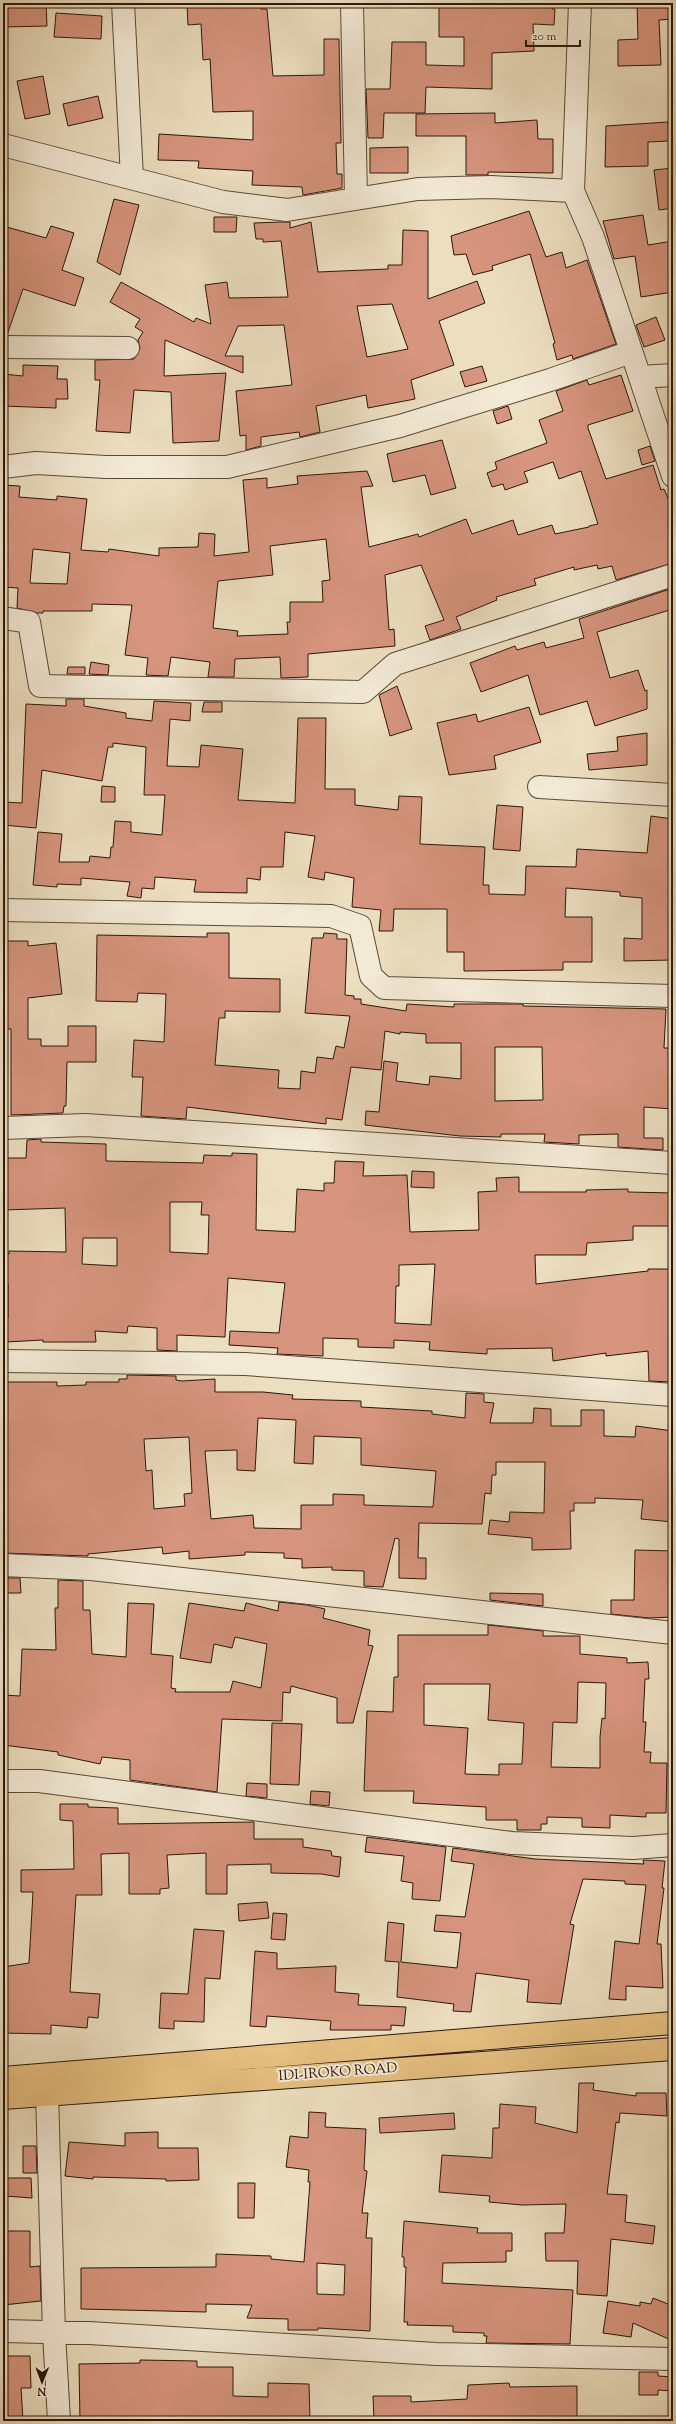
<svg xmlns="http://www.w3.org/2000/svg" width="676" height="2424" viewBox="0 0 676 2424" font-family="'Sorts Mill Goudy',serif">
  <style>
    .building { fill: #d7957f; stroke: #2c160c; fill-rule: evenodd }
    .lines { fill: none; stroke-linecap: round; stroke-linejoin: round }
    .minor-casing { stroke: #5c4839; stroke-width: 24 }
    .highway-casing { stroke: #2c160c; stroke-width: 24 }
    .minor { stroke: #f3ead6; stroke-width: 22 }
    .highway { stroke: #e6c080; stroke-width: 22 }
    .labels { text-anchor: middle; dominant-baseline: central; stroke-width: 4; stroke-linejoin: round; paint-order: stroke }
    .street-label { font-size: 14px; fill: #2c160c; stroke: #f3ead6 }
  </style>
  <rect width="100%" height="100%" fill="#ecdfc0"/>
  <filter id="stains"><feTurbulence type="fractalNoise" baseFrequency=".005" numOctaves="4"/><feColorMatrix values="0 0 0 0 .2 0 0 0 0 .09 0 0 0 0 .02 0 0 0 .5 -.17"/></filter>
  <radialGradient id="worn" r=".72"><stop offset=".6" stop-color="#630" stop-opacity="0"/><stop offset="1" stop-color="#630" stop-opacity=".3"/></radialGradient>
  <path class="building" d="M 3,3 L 46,3 L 47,26 L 3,27 Z
    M 187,3 L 260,3 L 261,9 L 267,9 L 273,76 L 324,75 L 324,39 L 339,39 L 341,143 L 336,143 L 337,174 L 342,174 L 342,188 L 303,195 L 302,187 L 252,185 L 253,171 L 198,168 L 199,161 L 158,160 L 159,134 L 253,140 L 253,111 L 213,112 L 210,59 L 203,60 L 201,24 L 188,25 Z
    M 439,3 L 552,3 L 552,9 L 555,9 L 554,25 L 533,24 L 534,51 L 492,53 L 492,89 L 426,87 L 425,113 L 384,113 L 383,138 L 368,138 L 366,89 L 390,89 L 392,42 L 426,42 L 426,65 L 464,66 L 464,37 L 439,37 Z
    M 637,3 L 673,3 L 673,19 L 659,20 L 661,65 L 618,66 L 618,40 L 638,39 Z
    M 56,13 L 102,16 L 101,39 L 54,37 Z
    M 43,76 L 50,114 L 25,119 L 17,81 Z
    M 98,96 L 103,118 L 68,126 L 63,104 Z
    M 495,113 L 495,123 L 537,120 L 538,139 L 553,139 L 553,173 L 488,172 L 488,175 L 466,175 L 466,136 L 416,136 L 416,114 Z
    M 668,122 L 669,141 L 648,142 L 648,166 L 605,167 L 606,126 Z
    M 408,147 L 408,173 L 370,173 L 370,148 Z
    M 673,168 L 673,208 L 659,210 L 654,170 Z
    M 114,199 L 139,205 L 120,275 L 97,262 Z
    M 529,211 L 546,257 L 562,252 L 566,268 L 587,260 L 616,344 L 573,359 L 572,355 L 557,360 L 553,344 L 555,343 L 530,254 L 492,266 L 493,270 L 473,275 L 466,254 L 454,255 L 451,236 Z
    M 643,215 L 648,245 L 673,241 L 673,292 L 641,297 L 635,256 L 614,259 L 603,221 Z
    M 214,217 L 237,217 L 236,232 L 214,232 Z
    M 281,222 L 290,222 L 290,228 L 311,222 L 318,272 L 388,269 L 388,265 L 402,265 L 403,230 L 428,231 L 428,299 L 477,281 L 485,303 L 439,321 L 454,365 L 411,380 L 415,399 L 368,408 L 366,395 L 316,406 L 320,432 L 300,437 L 299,432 L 261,437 L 261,446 L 246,450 L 246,435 L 240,436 L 236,391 L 292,385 L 284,325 L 238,326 L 225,356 L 243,356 L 243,373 L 165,340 L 164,376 L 226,373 L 219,441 L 173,443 L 171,392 L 134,390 L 130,433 L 96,431 L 100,380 L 95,380 L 95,360 L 134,359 L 140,348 L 138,340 L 143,332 L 135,327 L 140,319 L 110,302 L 121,282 L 194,322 L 196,318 L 211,324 L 205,285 L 227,282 L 229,298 L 288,297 L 281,241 L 263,242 L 263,239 L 256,239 L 254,223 ZM 392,304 L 408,349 L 367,357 L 357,306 Z
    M 3,226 L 46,238 L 51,226 L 74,233 L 62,270 L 84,278 L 75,306 L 23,289 L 7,335 L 3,335 Z
    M 656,317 L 665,340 L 644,347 L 636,325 Z
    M 23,365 L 58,366 L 57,379 L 67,379 L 68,399 L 56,399 L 56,408 L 3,406 L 3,374 L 23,376 Z
    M 482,366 L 487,381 L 465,387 L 460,372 Z
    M 621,375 L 633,411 L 588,425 L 588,428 L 606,479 L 653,465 L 661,490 L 664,489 L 673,510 L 673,563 L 616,580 L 612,566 L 598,569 L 597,565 L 574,570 L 574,567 L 534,579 L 536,585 L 496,597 L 497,600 L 456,617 L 461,629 L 430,640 L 425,626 L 444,620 L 421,565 L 385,575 L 389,630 L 394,629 L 395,646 L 308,654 L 308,677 L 281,678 L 280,657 L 235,659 L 234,677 L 208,677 L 210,662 L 171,657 L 168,676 L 146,675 L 148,658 L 125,655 L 132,605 L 92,604 L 92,611 L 43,611 L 43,613 L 37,613 L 17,608 L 18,588 L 3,587 L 3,485 L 20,486 L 19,497 L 57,500 L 57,496 L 87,499 L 81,550 L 108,552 L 109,549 L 159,556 L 159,548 L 198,547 L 199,533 L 215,534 L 214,556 L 249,552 L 243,480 L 267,478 L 267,488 L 298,484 L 297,476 L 367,471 L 373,486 L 361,487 L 369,547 L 418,534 L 419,537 L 466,519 L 472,534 L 513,520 L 518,535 L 552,525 L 555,534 L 589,527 L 589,526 L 598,524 L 581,471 L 559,479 L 553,462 L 524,472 L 528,482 L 505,490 L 503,484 L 492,487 L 487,473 L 497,469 L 495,462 L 547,443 L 539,420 L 563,411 L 556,391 L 587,380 L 589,385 ZM 326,539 L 330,580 L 322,581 L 323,602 L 290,602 L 290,622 L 287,622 L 288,634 L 237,636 L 238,631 L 213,628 L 218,581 L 273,575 L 270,546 ZM 33,549 L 70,553 L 67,584 L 30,583 Z
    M 508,406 L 512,419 L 497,424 L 493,411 Z
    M 442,440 L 456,488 L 431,495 L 425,475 L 393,482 L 387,454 Z
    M 650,446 L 655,461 L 642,465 L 638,450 Z
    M 673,588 L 673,609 L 597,632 L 610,678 L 638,670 L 645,691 L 647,690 L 647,709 L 595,726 L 587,701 L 540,715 L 528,675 L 481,692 L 470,663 L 515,646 L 517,650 L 544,642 L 546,648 L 584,638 L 579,619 Z
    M 91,662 L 109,665 L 108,675 L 89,674 Z
    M 68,667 L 85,667 L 85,674 L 67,674 Z
    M 397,686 L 412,729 L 390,736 L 379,695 Z
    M 66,699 L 84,699 L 84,706 L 126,713 L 126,718 L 152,721 L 154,701 L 191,703 L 190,721 L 170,719 L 167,766 L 199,767 L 201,745 L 243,749 L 238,800 L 295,803 L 298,718 L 326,718 L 325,789 L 355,789 L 355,805 L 398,810 L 399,796 L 422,797 L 420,844 L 485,847 L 483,885 L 489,885 L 489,894 L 525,895 L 526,866 L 576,867 L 577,849 L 647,853 L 651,816 L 673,819 L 673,960 L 624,961 L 624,938 L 642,939 L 642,898 L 620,896 L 620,892 L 566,888 L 565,917 L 592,917 L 592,962 L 563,962 L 563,970 L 464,971 L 464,952 L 447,952 L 447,909 L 394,909 L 393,931 L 379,931 L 381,910 L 352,907 L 354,878 L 325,872 L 324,880 L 308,877 L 315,836 L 285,832 L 283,867 L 261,867 L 260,880 L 247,878 L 247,893 L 194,892 L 196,880 L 155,877 L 154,889 L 142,888 L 141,898 L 127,896 L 130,882 L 81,878 L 81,885 L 57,884 L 57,887 L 33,885 L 38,832 L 62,834 L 59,862 L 89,862 L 90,856 L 110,858 L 111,847 L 113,847 L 115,821 L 131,822 L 131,832 L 162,835 L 165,795 L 144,795 L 146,747 L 113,743 L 113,747 L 108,747 L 102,781 L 42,770 L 36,828 L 3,825 L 3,802 L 22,803 L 26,704 L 66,706 Z
    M 204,702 L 222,702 L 222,712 L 202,712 Z
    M 529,707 L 541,742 L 494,756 L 496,769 L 449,775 L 437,723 L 476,714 L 478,722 Z
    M 647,733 L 647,765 L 589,770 L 587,754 L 618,751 L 617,737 Z
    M 102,786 L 115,787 L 115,802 L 101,802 Z
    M 497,805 L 523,807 L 520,851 L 493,849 Z
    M 207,933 L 229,933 L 229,978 L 280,979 L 280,1012 L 225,1011 L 225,1018 L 219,1018 L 215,1065 L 279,1070 L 278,1088 L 300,1089 L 301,1071 L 315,1073 L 317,1057 L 333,1059 L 336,1046 L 344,1048 L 350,1016 L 305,1013 L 312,938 L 323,938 L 324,933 L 337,934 L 337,939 L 347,939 L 345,995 L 354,996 L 354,999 L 361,999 L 361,1004 L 406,1011 L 407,1004 L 454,1007 L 454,1004 L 523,1004 L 523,1006 L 666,1009 L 664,1048 L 670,1048 L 670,1059 L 673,1059 L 673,1109 L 644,1107 L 644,1138 L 663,1138 L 663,1150 L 618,1147 L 618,1134 L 579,1135 L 579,1144 L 544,1142 L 545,1134 L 501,1134 L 501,1137 L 460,1136 L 365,1125 L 366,1111 L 379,1112 L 384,1061 L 398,1063 L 396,1081 L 429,1085 L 430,1076 L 461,1079 L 461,1043 L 426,1043 L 426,1034 L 400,1032 L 400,1034 L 385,1031 L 381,1070 L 351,1067 L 342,1120 L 326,1118 L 326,1124 L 187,1107 L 186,1119 L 141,1116 L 143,1077 L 132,1077 L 134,1040 L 164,1042 L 166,994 L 138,993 L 137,1002 L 96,1001 L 97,935 L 207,937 ZM 495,1047 L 542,1047 L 543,1100 L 495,1101 Z
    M 7,941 L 28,941 L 28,946 L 56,943 L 62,994 L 28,998 L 28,1039 L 41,1039 L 41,1046 L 68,1046 L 68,1026 L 96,1026 L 96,1062 L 67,1062 L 66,1106 L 64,1106 L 63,1113 L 11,1115 L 11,1029 L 6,1029 Z
    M 41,1139 L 41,1142 L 106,1144 L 106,1161 L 203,1163 L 204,1155 L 232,1156 L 232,1153 L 257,1154 L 256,1230 L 295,1232 L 297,1189 L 324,1191 L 324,1183 L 334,1183 L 335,1161 L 364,1162 L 363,1176 L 407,1175 L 410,1232 L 479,1230 L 478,1192 L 497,1191 L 496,1178 L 519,1177 L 519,1192 L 586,1192 L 586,1190 L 628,1189 L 628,1192 L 673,1193 L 673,1226 L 633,1226 L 633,1240 L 587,1243 L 586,1255 L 535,1255 L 536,1284 L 648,1271 L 648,1269 L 673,1269 L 673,1382 L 649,1381 L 648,1351 L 606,1356 L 606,1353 L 553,1361 L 552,1348 L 487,1349 L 487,1354 L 429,1350 L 430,1342 L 394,1340 L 394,1348 L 358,1347 L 358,1339 L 323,1338 L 323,1356 L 277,1354 L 278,1348 L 229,1345 L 230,1331 L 279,1333 L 285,1283 L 228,1278 L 225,1337 L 177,1335 L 177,1351 L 157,1350 L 157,1328 L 128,1326 L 127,1333 L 95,1331 L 96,1342 L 43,1342 L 43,1340 L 6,1342 L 4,1318 L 8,1318 L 8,1284 L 3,1284 L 3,1254 L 9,1254 L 9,1251 L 66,1252 L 65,1208 L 3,1210 L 3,1158 L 26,1158 L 27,1140 ZM 170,1202 L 202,1202 L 201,1215 L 209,1215 L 208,1254 L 170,1252 ZM 83,1238 L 117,1238 L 117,1266 L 82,1264 ZM 435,1264 L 431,1325 L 395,1323 L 396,1286 L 399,1286 L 399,1265 Z
    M 412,1171 L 434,1172 L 434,1188 L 411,1187 Z
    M 127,1375 L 176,1376 L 176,1380 L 182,1381 L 215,1379 L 215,1392 L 263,1392 L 293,1395 L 292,1399 L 361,1401 L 361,1407 L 432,1411 L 432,1414 L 465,1418 L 466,1393 L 484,1394 L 484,1402 L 494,1403 L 490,1423 L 533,1423 L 534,1408 L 551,1409 L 551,1426 L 581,1426 L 581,1410 L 604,1410 L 604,1436 L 635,1437 L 636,1426 L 673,1431 L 673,1522 L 641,1519 L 643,1500 L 595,1498 L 595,1503 L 574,1503 L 574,1511 L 570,1511 L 571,1549 L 532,1550 L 532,1538 L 488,1534 L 490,1520 L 509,1522 L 510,1512 L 544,1513 L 545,1462 L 496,1462 L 496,1475 L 492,1475 L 491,1494 L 485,1493 L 482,1524 L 419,1523 L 418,1558 L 426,1558 L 426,1579 L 399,1578 L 399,1539 L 395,1538 L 383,1587 L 364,1586 L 364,1571 L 332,1570 L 332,1567 L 302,1568 L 302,1559 L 284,1558 L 284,1553 L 245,1552 L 245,1555 L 189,1559 L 189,1551 L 163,1554 L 162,1547 L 88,1554 L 88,1556 L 3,1553 L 3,1382 L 57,1382 L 57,1386 L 86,1385 L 86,1382 L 119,1382 L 119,1379 L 127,1379 ZM 258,1418 L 296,1420 L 294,1463 L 313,1464 L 314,1436 L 361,1438 L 361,1465 L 436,1471 L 433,1507 L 364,1505 L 364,1495 L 333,1494 L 333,1505 L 301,1505 L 301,1529 L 254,1528 L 253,1515 L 211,1519 L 205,1451 L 237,1450 L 237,1470 L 255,1471 ZM 189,1437 L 192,1493 L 184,1494 L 185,1506 L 154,1509 L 152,1470 L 146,1471 L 144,1439 Z
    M 635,1550 L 673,1551 L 673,1617 L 649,1618 L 611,1614 L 611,1600 L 634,1600 Z
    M 3,1578 L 20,1578 L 21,1593 L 3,1593 Z
    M 58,1580 L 83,1581 L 83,1610 L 90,1610 L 92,1654 L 126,1657 L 128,1603 L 154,1604 L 151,1654 L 173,1656 L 171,1688 L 176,1689 L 175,1692 L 230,1692 L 233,1681 L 261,1688 L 267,1644 L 235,1637 L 232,1648 L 214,1644 L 211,1663 L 180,1658 L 189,1603 L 244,1611 L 246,1603 L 278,1611 L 279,1602 L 307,1605 L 325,1609 L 323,1618 L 370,1630 L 368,1645 L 373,1646 L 353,1723 L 337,1723 L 337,1698 L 291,1686 L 290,1693 L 283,1692 L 282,1721 L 222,1719 L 217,1792 L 130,1780 L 130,1760 L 102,1757 L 100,1764 L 58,1755 L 58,1752 L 3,1745 L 3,1695 L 20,1696 L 22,1649 L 56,1650 L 55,1608 L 58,1608 Z
    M 490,1593 L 543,1594 L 543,1606 L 490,1600 Z
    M 488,1625 L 543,1631 L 543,1636 L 580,1636 L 580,1654 L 627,1658 L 627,1663 L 648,1662 L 649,1679 L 645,1679 L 643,1722 L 646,1722 L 644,1752 L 651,1752 L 650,1763 L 667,1763 L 666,1813 L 646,1813 L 646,1817 L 610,1815 L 610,1828 L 582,1827 L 582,1818 L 547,1817 L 547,1824 L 541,1824 L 541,1830 L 517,1830 L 517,1820 L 486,1820 L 486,1807 L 413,1803 L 414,1791 L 364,1791 L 367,1711 L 393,1712 L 394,1677 L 398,1677 L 398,1635 L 488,1635 ZM 578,1682 L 606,1683 L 605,1719 L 602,1718 L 600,1737 L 600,1768 L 551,1767 L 553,1722 L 577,1723 ZM 424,1684 L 490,1684 L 488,1720 L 524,1723 L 522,1764 L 499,1764 L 499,1775 L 465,1774 L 468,1728 L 424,1725 Z
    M 272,1723 L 302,1724 L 299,1785 L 270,1784 Z
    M 247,1783 L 267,1784 L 267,1798 L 246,1796 Z
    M 311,1791 L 330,1792 L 329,1806 L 310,1804 Z
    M 60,1804 L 88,1804 L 88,1807 L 118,1808 L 118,1824 L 254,1822 L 254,1839 L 303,1839 L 303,1847 L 331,1851 L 332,1856 L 341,1857 L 339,1877 L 322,1874 L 271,1873 L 271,1864 L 227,1865 L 227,1894 L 206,1894 L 206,1853 L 167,1855 L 169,1888 L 160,1889 L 160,1894 L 129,1894 L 129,1853 L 101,1854 L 102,1895 L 76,1895 L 70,1992 L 100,1994 L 98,2018 L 88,2017 L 87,2028 L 51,2025 L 51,2034 L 3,2033 L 3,1967 L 29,1963 L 33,1892 L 21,1892 L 21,1870 L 74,1869 L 73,1821 L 60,1820 Z
    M 367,1837 L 446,1847 L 440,1901 L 412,1899 L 413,1883 L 401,1881 L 404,1856 L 365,1852 Z
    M 453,1848 L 535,1859 L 644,1864 L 643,1860 L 665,1861 L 662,1888 L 664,1888 L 657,1944 L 661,1944 L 663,1988 L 626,1986 L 626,2000 L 609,1999 L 615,1941 L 639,1944 L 646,1885 L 625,1884 L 625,1881 L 583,1879 L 570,1924 L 574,1925 L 561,2004 L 527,2002 L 529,1980 L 476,1973 L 471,2012 L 453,2011 L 454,2004 L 397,1997 L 399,1962 L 385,1961 L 388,1922 L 404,1924 L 401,1962 L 457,1968 L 461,1933 L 434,1931 L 436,1915 L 465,1917 L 474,1864 L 451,1861 Z
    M 267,1902 L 269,1918 L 239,1921 L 238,1904 Z
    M 273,1913 L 287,1914 L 285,1940 L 271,1939 Z
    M 194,1929 L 224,1931 L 220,1979 L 205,1978 L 204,2022 L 174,2021 L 174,2029 L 159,2028 L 161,1993 L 188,1994 Z
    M 255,1951 L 277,1953 L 277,1969 L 336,1966 L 335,1992 L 359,1994 L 358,2005 L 406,2007 L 404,2026 L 391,2025 L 391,2030 L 330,2030 L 331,2021 L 267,2016 L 266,2027 L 250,2026 Z
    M 579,2083 L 594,2083 L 593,2090 L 636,2096 L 636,2093 L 666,2093 L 667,2116 L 620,2113 L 619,2123 L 616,2122 L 607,2194 L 627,2195 L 625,2222 L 655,2226 L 653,2244 L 611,2239 L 607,2296 L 577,2294 L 578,2261 L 546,2261 L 545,2233 L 564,2233 L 566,2204 L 522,2205 L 489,2202 L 490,2196 L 439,2192 L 442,2155 L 492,2158 L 493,2128 L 499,2128 L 500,2104 L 536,2107 L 535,2123 L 577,2133 Z
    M 309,2112 L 326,2113 L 325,2127 L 366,2129 L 364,2170 L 367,2171 L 362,2213 L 368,2213 L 366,2238 L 372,2238 L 370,2331 L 318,2328 L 318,2330 L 288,2330 L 288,2319 L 247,2318 L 252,2305 L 206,2304 L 206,2312 L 81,2309 L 81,2268 L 216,2267 L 216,2254 L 271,2256 L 271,2259 L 304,2262 L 310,2182 L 308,2182 L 309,2170 L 286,2167 L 290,2136 L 308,2138 ZM 317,2263 L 345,2265 L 344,2295 L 317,2294 Z
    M 454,2113 L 455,2129 L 380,2133 L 379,2118 Z
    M 158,2132 L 158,2148 L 198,2148 L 199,2180 L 166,2181 L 166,2179 L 93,2177 L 93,2179 L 65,2176 L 69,2142 L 125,2146 L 125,2133 Z
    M 23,2146 L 36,2146 L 37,2173 L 23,2173 Z
    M 5,2178 L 31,2178 L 32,2198 L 5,2196 Z
    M 238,2183 L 255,2183 L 254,2218 L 238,2218 Z
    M 404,2221 L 478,2228 L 477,2233 L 512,2233 L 512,2251 L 506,2251 L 506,2262 L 443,2263 L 442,2283 L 573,2290 L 570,2344 L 486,2343 L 487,2336 L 484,2336 L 484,2333 L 453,2332 L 453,2326 L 407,2325 L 408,2322 L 404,2322 L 406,2267 L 404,2267 L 404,2257 L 402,2257 Z
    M 7,2231 L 30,2231 L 30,2267 L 40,2266 L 41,2301 L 3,2305 L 3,2266 L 7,2266 Z
    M 653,2298 L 673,2306 L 673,2341 L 633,2323 L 631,2337 L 603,2333 L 608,2301 L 640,2306 L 640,2302 L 651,2304 Z
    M 3,2356 L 30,2356 L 31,2388 L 21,2388 L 23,2421 L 3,2421 Z
    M 140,2360 L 197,2361 L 197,2367 L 233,2367 L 233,2396 L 268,2397 L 268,2383 L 309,2384 L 310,2421 L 80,2421 L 79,2364 L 140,2363 Z
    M 639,2372 L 658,2372 L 658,2376 L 673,2377 L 673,2391 L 658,2390 L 658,2395 L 639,2395 Z
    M 509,2383 L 510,2387 L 577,2386 L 577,2421 L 473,2421 L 473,2419 L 374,2421 L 373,2396 L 411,2396 L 411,2402 L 467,2399 L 468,2385 Z"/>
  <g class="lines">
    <defs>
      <path id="minor" d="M 123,3 L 132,178
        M 352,3 L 356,197
        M 580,3 L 573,191 L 593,237 L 673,476
        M 3,145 L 223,202 L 287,210 L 418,189 L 491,187 L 573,191
        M 3,347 L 128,348
        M 640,377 L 673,375
        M 3,467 L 36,463 L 106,467 L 227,467 L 400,426 L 550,380 L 631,352
        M 3,618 L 29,622 L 40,686 L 363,692 L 395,664 L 673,575
        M 539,787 L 673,795
        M 3,910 L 331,916 L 360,926 L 371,976 L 384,988 L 673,996
        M 3,1128 L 85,1125 L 673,1163
        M 3,1361 L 245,1364 L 673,1395
        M 3,1565 L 91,1569 L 673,1633
        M 3,1781 L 39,1781 L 512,1843 L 633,1848 L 673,1845
        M 47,2094 L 54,2333 L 59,2421
        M 3,2331 L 89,2333 L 436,2354 L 673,2359"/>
      <path id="highway" d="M 3,2078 L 673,2023
        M 3,2098 L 673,2049"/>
    </defs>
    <use href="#minor" class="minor-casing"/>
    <use href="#highway" class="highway-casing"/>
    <use href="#minor" class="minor"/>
    <use href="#highway" class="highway"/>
  </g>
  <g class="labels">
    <g class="street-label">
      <text transform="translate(338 2073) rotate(-4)">IDI-IROKO ROAD</text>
    </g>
  </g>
  <rect width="676" height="2424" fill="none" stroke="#ecdfc0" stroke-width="16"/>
  <rect x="4" y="4" width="668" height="2416" fill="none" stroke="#2c160c" stroke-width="2"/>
  <rect x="8" y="8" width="660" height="2408" fill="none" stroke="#2c160c"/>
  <g transform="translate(42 2382) rotate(181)" stroke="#f3ead6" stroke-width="3" paint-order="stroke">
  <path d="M0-3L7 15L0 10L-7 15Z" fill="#2c160c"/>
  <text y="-6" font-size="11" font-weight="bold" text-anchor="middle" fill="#2c160c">N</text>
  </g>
  <path d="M526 40v6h54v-6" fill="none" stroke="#2c160c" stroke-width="2"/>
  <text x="532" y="40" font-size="12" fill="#2c160c" stroke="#f3ead6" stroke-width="3" paint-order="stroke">20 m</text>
  <rect width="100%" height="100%" filter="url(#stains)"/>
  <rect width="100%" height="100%" fill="url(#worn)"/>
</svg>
